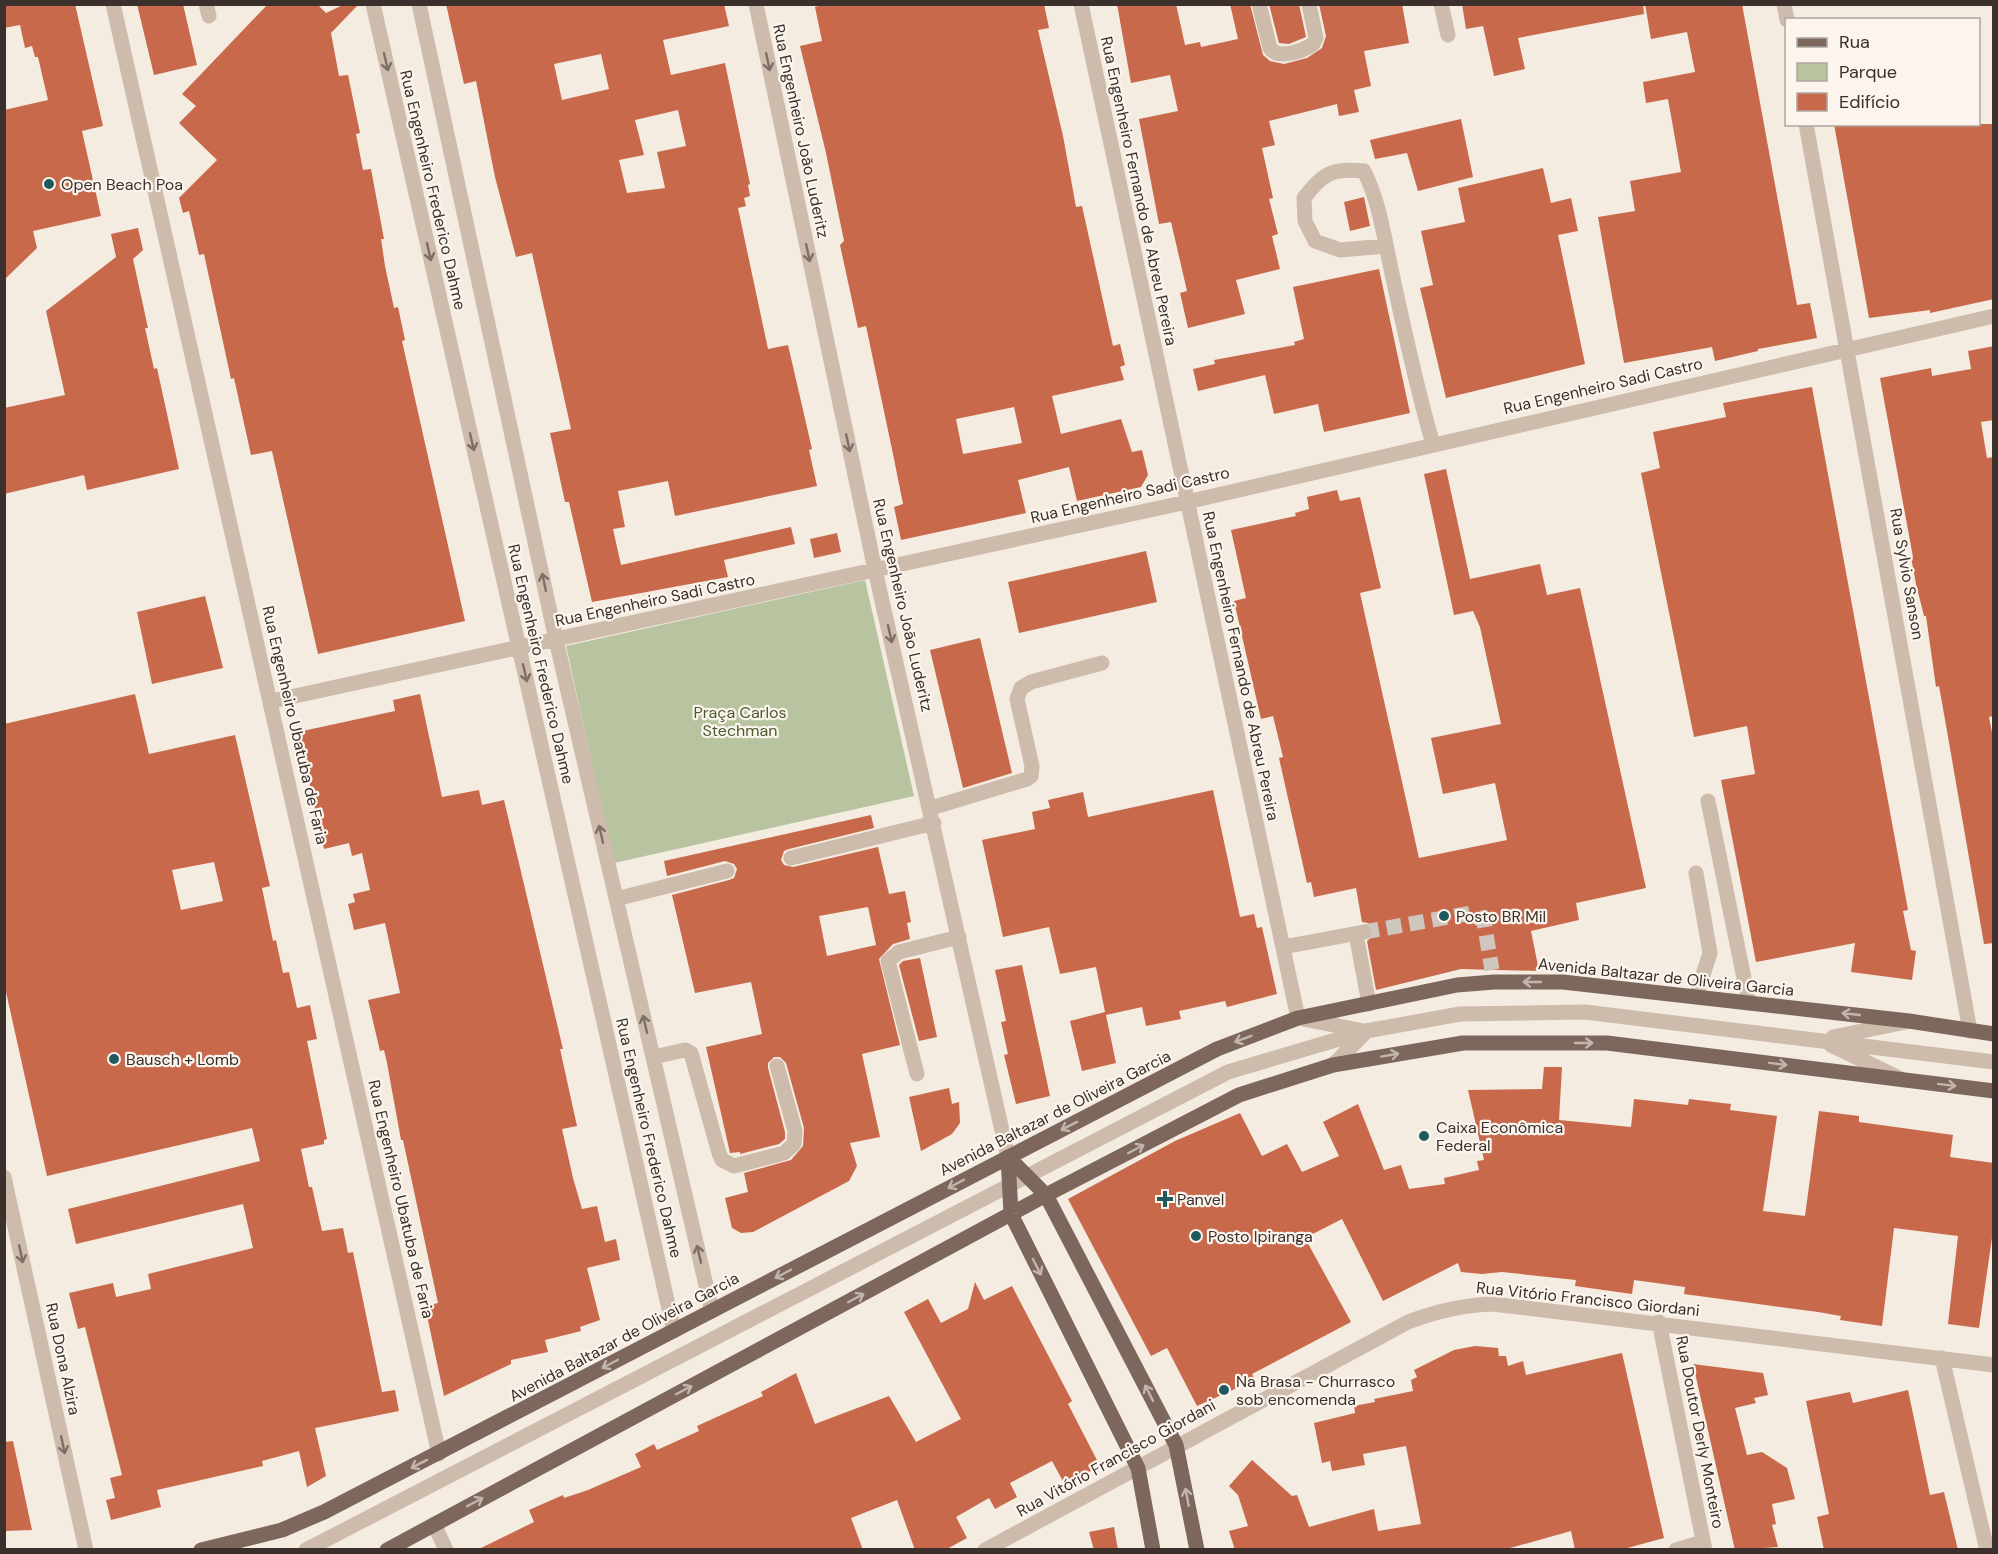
<svg xmlns="http://www.w3.org/2000/svg" width="1998" height="1554" viewBox="0 0 1998 1554" font-family="'DM Sans',sans-serif">
  <style>
    .green { fill: #b8c4a0 }
    .building { fill: #c8694b; fill-rule: evenodd }
    .lines { fill: none; stroke-linecap: round; stroke-linejoin: round }
    .minor-tunnel { stroke: #cfc6bd; stroke-width: 15; stroke-dasharray: 15 8; stroke-linecap: butt }
    .minor { stroke: #cdbbac; stroke-width: 15 }
    .major { stroke: #7d675c; stroke-width: 15 }
    .oneway { stroke: #7d6f65 }
    .oneway2 { stroke: #c2b5ac }
    .poi-dot { fill: #1f5a5e; stroke: #fbf5ee; stroke-width: 2 }
    .labels { text-anchor: middle; dominant-baseline: central; stroke-width: 4.5; stroke-linejoin: round; paint-order: stroke }
    .street-label { font-size: 16px; fill: #3b302b; stroke: #fbf5ee }
    .poi-label { font-size: 16px; fill: #3b302b; stroke: #fbf5ee; text-anchor: start }
    .park-label { font-size: 16px; fill: #4a5a2e; stroke: #fbf5ee }
  </style>
  <rect width="100%" height="100%" fill="#f4ebe1"/>
  <path class="green" d="M 865,580 L 914,796 L 614,863 L 566,646 Z"/>
  <path class="building" d="M 4,4 L 75,4 L 103,126 L 82,131 L 101,216 L 33,231 L 37,248 L 4,280 L 4,110 L 48,100 L 38,57 L 35,57 L 32,46 L 25,48 L 20,25 L 4,28 Z
    M 137,4 L 183,4 L 197,65 L 154,75 Z
    M 268,4 L 317,4 L 326,13 L 345,4 L 359,4 L 331,33 L 339,76 L 348,75 L 360,133 L 356,134 L 363,170 L 371,169 L 384,239 L 381,239 L 385,266 L 394,308 L 398,307 L 405,340 L 402,341 L 465,621 L 318,654 L 272,451 L 251,455 L 234,378 L 231,379 L 204,254 L 199,255 L 189,211 L 183,213 L 179,198 L 217,160 L 179,123 L 196,106 L 182,94 Z
    M 446,4 L 724,4 L 729,26 L 663,40 L 671,75 L 725,63 L 750,184 L 748,185 L 750,196 L 744,198 L 746,206 L 738,208 L 768,349 L 788,345 L 812,449 L 809,450 L 817,486 L 675,516 L 668,481 L 618,491 L 625,527 L 613,529 L 621,565 L 791,527 L 795,544 L 724,560 L 728,577 L 592,602 L 569,502 L 565,502 L 550,433 L 571,429 L 532,253 L 516,257 L 495,177 L 476,81 L 464,84 ZM 601,54 L 609,89 L 562,100 L 554,64 ZM 678,110 L 686,146 L 657,152 L 665,188 L 627,193 L 619,160 L 644,155 L 635,120 Z
    M 826,4 L 1044,4 L 1049,28 L 1038,30 L 1063,136 L 1076,207 L 1082,206 L 1113,346 L 1120,344 L 1125,365 L 1120,367 L 1124,380 L 1052,396 L 1061,434 L 1121,419 L 1132,452 L 1142,450 L 1148,475 L 1141,487 L 1077,501 L 1069,467 L 1018,480 L 1026,513 L 901,540 L 894,507 L 903,504 L 893,454 L 866,326 L 858,328 L 840,245 L 844,241 L 826,153 L 800,46 L 822,41 L 815,7 ZM 1014,407 L 1022,443 L 963,454 L 956,419 Z
    M 1117,4 L 1176,4 L 1185,45 L 1200,42 L 1201,47 L 1238,39 L 1230,4 L 1250,4 L 1263,55 L 1270,61 L 1284,64 L 1307,58 L 1322,48 L 1326,36 L 1319,4 L 1402,4 L 1409,43 L 1364,51 L 1371,86 L 1354,90 L 1359,112 L 1339,116 L 1337,104 L 1269,121 L 1275,145 L 1262,148 L 1273,198 L 1269,199 L 1278,234 L 1272,236 L 1280,269 L 1236,280 L 1245,314 L 1188,328 L 1180,293 L 1187,291 L 1171,222 L 1159,224 L 1139,119 L 1178,111 L 1170,75 L 1131,83 Z
    M 1269,4 L 1299,4 L 1306,37 L 1289,44 L 1279,43 Z
    M 1462,4 L 1643,4 L 1644,14 L 1518,38 L 1525,69 L 1494,76 L 1483,26 L 1466,29 Z
    M 1645,4 L 1742,4 L 1797,305 L 1810,303 L 1817,338 L 1758,349 L 1758,351 L 1715,361 L 1712,347 L 1624,363 L 1598,217 L 1635,211 L 1630,181 L 1681,172 L 1668,99 L 1646,103 L 1643,82 L 1695,72 L 1687,32 L 1651,39 Z
    M 1461,119 L 1473,177 L 1418,191 L 1407,153 L 1375,159 L 1370,140 Z
    M 1834,124 L 1994,124 L 1994,299 L 1930,313 L 1930,310 L 1869,318 Z
    M 1543,168 L 1551,203 L 1571,198 L 1578,231 L 1558,235 L 1585,364 L 1446,398 L 1420,288 L 1433,285 L 1421,231 L 1465,222 L 1458,188 Z
    M 1364,197 L 1370,226 L 1350,231 L 1344,202 Z
    M 138,228 L 143,250 L 133,259 L 148,328 L 145,328 L 154,369 L 157,368 L 179,469 L 87,490 L 84,475 L 4,494 L 4,408 L 65,395 L 46,311 L 116,257 L 111,234 Z
    M 1379,269 L 1410,413 L 1324,432 L 1318,404 L 1274,414 L 1265,375 L 1198,391 L 1193,369 L 1215,364 L 1214,360 L 1295,345 L 1294,342 L 1304,339 L 1293,287 Z
    M 1994,346 L 1994,420 L 1981,422 L 1987,458 L 1994,457 L 1994,716 L 1989,717 L 1994,743 L 1994,943 L 1984,944 L 1947,731 L 1939,686 L 1936,687 L 1926,616 L 1924,616 L 1916,584 L 1911,557 L 1913,557 L 1880,378 L 1931,368 L 1932,376 L 1971,369 L 1968,351 Z
    M 1812,387 L 1908,910 L 1903,911 L 1911,950 L 1916,951 L 1912,980 L 1851,972 L 1855,943 L 1756,962 L 1721,780 L 1755,774 L 1747,726 L 1694,737 L 1641,473 L 1660,468 L 1653,432 L 1726,417 L 1723,403 Z
    M 1446,469 L 1470,579 L 1540,564 L 1547,595 L 1580,588 L 1646,888 L 1576,903 L 1579,920 L 1531,931 L 1539,971 L 1461,969 L 1376,990 L 1367,941 L 1373,936 L 1373,930 L 1368,923 L 1362,922 L 1356,888 L 1314,897 L 1311,882 L 1307,883 L 1279,758 L 1283,757 L 1273,716 L 1261,719 L 1234,601 L 1246,598 L 1231,530 L 1296,516 L 1295,513 L 1309,509 L 1307,497 L 1337,490 L 1340,501 L 1360,497 L 1381,588 L 1360,593 L 1419,858 L 1507,840 L 1495,783 L 1443,794 L 1431,738 L 1501,724 L 1480,627 L 1473,611 L 1454,615 L 1424,474 Z
    M 837,533 L 841,552 L 814,558 L 810,539 Z
    M 1146,551 L 1157,602 L 1019,633 L 1008,582 Z
    M 205,596 L 223,668 L 152,684 L 137,612 Z
    M 980,638 L 1012,773 L 963,788 L 930,650 Z
    M 135,694 L 149,754 L 235,735 L 270,886 L 262,888 L 273,941 L 276,940 L 283,973 L 289,972 L 297,1008 L 310,1005 L 317,1039 L 307,1041 L 327,1139 L 324,1140 L 324,1144 L 301,1149 L 309,1187 L 312,1187 L 322,1231 L 343,1228 L 348,1253 L 353,1252 L 382,1392 L 395,1390 L 399,1411 L 315,1428 L 326,1476 L 307,1487 L 299,1451 L 262,1461 L 263,1466 L 157,1490 L 161,1507 L 111,1520 L 106,1500 L 115,1498 L 110,1478 L 122,1475 L 85,1327 L 78,1329 L 69,1293 L 113,1283 L 116,1297 L 151,1289 L 148,1274 L 253,1248 L 243,1204 L 76,1244 L 68,1209 L 260,1161 L 252,1128 L 47,1176 L 4,983 L 4,724 ZM 214,862 L 223,901 L 181,910 L 172,870 Z
    M 420,694 L 442,797 L 479,790 L 482,805 L 504,800 L 563,1049 L 560,1049 L 577,1126 L 562,1129 L 573,1178 L 582,1209 L 597,1206 L 605,1242 L 616,1239 L 620,1260 L 587,1268 L 600,1320 L 580,1327 L 581,1331 L 545,1340 L 548,1352 L 511,1360 L 511,1364 L 444,1396 L 425,1306 L 438,1303 L 403,1140 L 401,1140 L 387,1063 L 384,1050 L 380,1051 L 368,1000 L 400,993 L 385,923 L 354,930 L 348,904 L 355,902 L 353,894 L 370,890 L 362,853 L 352,856 L 349,843 L 324,849 L 298,732 L 395,711 L 393,700 Z
    M 1213,790 L 1240,917 L 1254,914 L 1257,928 L 1262,927 L 1277,994 L 1227,1007 L 1225,1001 L 1179,1011 L 1181,1019 L 1146,1026 L 1142,1007 L 1106,1015 L 1116,1063 L 1082,1071 L 1070,1021 L 1105,1012 L 1096,967 L 1060,974 L 1049,927 L 1003,937 L 982,840 L 1035,829 L 1032,812 L 1050,808 L 1048,800 L 1083,792 L 1088,817 Z
    M 871,815 L 874,828 L 789,849 L 784,851 L 781,860 L 784,865 L 793,867 L 878,847 L 889,894 L 905,891 L 911,922 L 907,923 L 910,939 L 893,944 L 879,959 L 900,1045 L 862,1054 L 880,1137 L 850,1143 L 857,1166 L 849,1181 L 753,1232 L 741,1233 L 732,1228 L 725,1198 L 748,1192 L 744,1173 L 791,1160 L 803,1146 L 804,1128 L 786,1063 L 780,1057 L 774,1057 L 768,1063 L 768,1068 L 785,1132 L 785,1139 L 779,1144 L 740,1154 L 740,1152 L 730,1153 L 706,1047 L 762,1034 L 751,982 L 695,993 L 672,895 L 729,880 L 734,878 L 737,869 L 734,864 L 725,861 L 667,876 L 664,861 ZM 868,907 L 876,945 L 827,956 L 819,916 Z
    M 920,958 L 937,1037 L 919,1041 L 899,965 L 903,961 Z
    M 1022,965 L 1050,1096 L 1016,1104 L 1004,1055 L 1008,1054 L 1001,1022 L 1006,1021 L 995,970 Z
    M 1544,1067 L 1562,1067 L 1559,1120 L 1631,1127 L 1634,1099 L 1688,1105 L 1689,1099 L 1731,1104 L 1730,1110 L 1777,1116 L 1763,1211 L 1805,1216 L 1819,1111 L 1859,1116 L 1859,1122 L 1953,1135 L 1950,1157 L 1994,1163 L 1994,1224 L 1979,1328 L 1948,1324 L 1958,1236 L 1894,1228 L 1882,1326 L 1840,1320 L 1841,1316 L 1818,1312 L 1684,1294 L 1685,1287 L 1634,1280 L 1632,1294 L 1575,1286 L 1576,1280 L 1502,1272 L 1482,1274 L 1461,1272 L 1458,1263 L 1383,1301 L 1342,1219 L 1305,1238 L 1351,1322 L 1252,1374 L 1255,1380 L 1197,1406 L 1167,1348 L 1151,1356 L 1068,1199 L 1175,1141 L 1240,1113 L 1262,1156 L 1287,1144 L 1302,1172 L 1339,1156 L 1323,1122 L 1358,1104 L 1384,1170 L 1401,1165 L 1409,1189 L 1445,1184 L 1444,1178 L 1479,1170 L 1477,1161 L 1484,1160 L 1468,1090 L 1542,1089 Z
    M 949,1088 L 952,1104 L 959,1102 L 960,1123 L 952,1134 L 921,1151 L 909,1097 Z
    M 975,1282 L 984,1300 L 1012,1286 L 1072,1401 L 1068,1404 L 1100,1466 L 1065,1485 L 1052,1461 L 1010,1483 L 1017,1497 L 995,1509 L 989,1498 L 956,1517 L 967,1538 L 945,1550 L 915,1550 L 897,1500 L 851,1518 L 863,1550 L 477,1550 L 534,1522 L 529,1510 L 563,1495 L 564,1498 L 588,1490 L 641,1467 L 635,1454 L 654,1444 L 657,1450 L 699,1431 L 697,1426 L 763,1396 L 761,1392 L 796,1373 L 815,1424 L 889,1396 L 916,1442 L 961,1419 L 904,1312 L 928,1299 L 941,1323 L 968,1309 Z
    M 1475,1346 L 1498,1348 L 1499,1356 L 1506,1356 L 1508,1366 L 1523,1361 L 1526,1375 L 1622,1353 L 1664,1538 L 1620,1550 L 1575,1550 L 1571,1531 L 1503,1550 L 1235,1550 L 1229,1531 L 1248,1526 L 1238,1495 L 1229,1486 L 1252,1460 L 1292,1496 L 1297,1495 L 1309,1527 L 1374,1509 L 1378,1531 L 1421,1524 L 1406,1446 L 1363,1454 L 1365,1465 L 1332,1471 L 1330,1461 L 1322,1463 L 1314,1423 L 1355,1413 L 1354,1406 L 1375,1402 L 1374,1399 L 1413,1391 L 1411,1380 L 1417,1377 L 1414,1370 L 1454,1350 Z
    M 1693,1364 L 1763,1373 L 1768,1395 L 1754,1398 L 1756,1403 L 1735,1408 L 1747,1455 L 1762,1452 L 1787,1468 L 1795,1499 L 1772,1504 L 1776,1524 L 1772,1525 L 1778,1547 L 1735,1550 Z
    M 1908,1390 L 1930,1495 L 1944,1492 L 1958,1550 L 1824,1550 L 1817,1517 L 1829,1514 L 1806,1401 L 1850,1392 L 1853,1403 Z
    M 13,1441 L 32,1530 L 4,1531 L 4,1442 Z
    M 1114,1527 L 1118,1550 L 1094,1550 L 1089,1532 Z"/>
  <g class="lines">
    <path class="minor-tunnel" d="M 1364,932 L 1472,913 L 1484,922 L 1492,970"/>
    <path class="minor" d="M 113,4 L 439,1454
      M 206,4 L 209,16
      M 373,4 L 674,1331
      M 419,4 L 556,640 L 712,1311
      M 756,4 L 875,570 L 1008,1157
      M 1081,4 L 1298,1018 L 1364,1031
      M 1259,4 L 1270,48 C 1278,60 1303,51 1313,44 L 1316,38 L 1309,4
      M 1441,4 L 1448,35
      M 1784,4 L 1787,20
      M 1806,124 L 1970,1031
      M 1386,246 L 1340,250 L 1315,241 L 1305,221 L 1304,198 C 1323,173 1332,168 1364,171 C 1379,201 1384,236 1391,269 C 1404,328 1416,387 1433,444
      M 272,701 L 1187,502 L 1994,316
      M 1708,801 L 1749,1003
      M 931,808 L 1027,779 L 1031,776 L 1032,766 L 1017,699 L 1021,688 L 1031,682 L 1102,663
      M 791,858 L 934,823
      M 616,899 L 727,871
      M 1356,934 L 1369,1004
      M 1283,947 L 1364,932
      M 1696,997 L 1710,953 L 1696,873
      M 1833,1037 L 1906,1022
      M 1831,1045 L 1899,1078
      M 653,1057 L 685,1050 L 691,1053 L 719,1153 L 722,1160 L 734,1166 L 784,1153 L 794,1144 L 795,1131 L 777,1066
      M 1333,1065 L 1364,1034
      M 917,1074 L 888,961 L 899,952 L 959,937
      M 4,1177 L 86,1550
      M 1659,1322 L 1705,1550
      M 1942,1358 L 1987,1550
      M 434,1524 L 446,1550
      M 306,1550 L 1228,1072 L 1366,1031 L 1460,1014 L 1585,1012 L 1994,1062
      M 985,1550 L 1408,1322 C 1437,1311 1462,1305 1493,1304 L 1994,1365
      M 1676,1550 L 1703,1542"/>
    <path class="major" d="M 1008,1157 L 1046,1195 L 1176,1445 L 1197,1550
      M 1008,1157 L 1011,1214 L 1138,1468 L 1153,1550
      M 201,1550 L 282,1530 L 324,1512 L 1217,1049 L 1298,1018 L 1457,985 L 1494,982 L 1563,982 L 1909,1021 L 1994,1034
      M 387,1550 L 1046,1195 L 1239,1095 L 1333,1065 L 1463,1043 L 1607,1043 L 1994,1091"/>
  </g>
  <defs><path id="oneway-shaft" d="M-6 0H5M1.5-3L5.5 0L1.5 3" fill="none" stroke-width="1.6" stroke-linecap="round" stroke-linejoin="round" transform="scale(1.5)"/></defs>
  <g class="oneway">
    <use href="#oneway-shaft" transform="translate(386 62) rotate(77)"/>
    <use href="#oneway-shaft" transform="translate(768 62) rotate(78)"/>
    <use href="#oneway-shaft" transform="translate(429 252) rotate(77)"/>
    <use href="#oneway-shaft" transform="translate(808 253) rotate(78)"/>
    <use href="#oneway-shaft" transform="translate(472 442) rotate(77)"/>
    <use href="#oneway-shaft" transform="translate(848 443) rotate(78)"/>
    <use href="#oneway-shaft" transform="translate(544 582) rotate(-102)"/>
    <use href="#oneway-shaft" transform="translate(890 634) rotate(77)"/>
    <use href="#oneway-shaft" transform="translate(525 673) rotate(77)"/>
    <use href="#oneway-shaft" transform="translate(601 834) rotate(-103)"/>
    <use href="#oneway-shaft" transform="translate(645 1024) rotate(-103)"/>
    <use href="#oneway-shaft" transform="translate(21 1254) rotate(78)"/>
    <use href="#oneway-shaft" transform="translate(699 1254) rotate(-103)"/>
    <use href="#oneway-shaft" transform="translate(63 1445) rotate(78)"/>
  </g>
  <g class="oneway2">
    <use href="#oneway-shaft" transform="translate(1532 982) rotate(-180)"/>
    <use href="#oneway-shaft" transform="translate(1851 1014) rotate(-174)"/>
    <use href="#oneway-shaft" transform="translate(1243 1039) rotate(159)"/>
    <use href="#oneway-shaft" transform="translate(1584 1043)"/>
    <use href="#oneway-shaft" transform="translate(1390 1055) rotate(-10)"/>
    <use href="#oneway-shaft" transform="translate(1778 1064) rotate(7)"/>
    <use href="#oneway-shaft" transform="translate(1947 1085) rotate(7)"/>
    <use href="#oneway-shaft" transform="translate(1069 1126) rotate(153)"/>
    <use href="#oneway-shaft" transform="translate(1136 1149) rotate(-28)"/>
    <use href="#oneway-shaft" transform="translate(956 1184) rotate(152)"/>
    <use href="#oneway-shaft" transform="translate(1037 1267) rotate(63)"/>
    <use href="#oneway-shaft" transform="translate(783 1274) rotate(152)"/>
    <use href="#oneway-shaft" transform="translate(856 1298) rotate(-28)"/>
    <use href="#oneway-shaft" transform="translate(610 1364) rotate(152)"/>
    <use href="#oneway-shaft" transform="translate(684 1390) rotate(-28)"/>
    <use href="#oneway-shaft" transform="translate(1149 1393) rotate(-117)"/>
    <use href="#oneway-shaft" transform="translate(419 1464) rotate(153)"/>
    <use href="#oneway-shaft" transform="translate(1187 1497) rotate(-101)"/>
    <use href="#oneway-shaft" transform="translate(475 1502) rotate(-28)"/>
  </g>
  <g class="poi-dot">
    <circle cx="49" cy="184" r="6"/>
    <circle cx="1444" cy="916" r="6"/>
    <circle cx="114" cy="1059" r="6"/>
    <circle cx="1424" cy="1136" r="6"/>
    <path d="M1162 1190h6v6h6v6h-6v6h-6v-6h-6v-6h6z"/>
    <circle cx="1196" cy="1236" r="6"/>
    <circle cx="1224" cy="1390" r="6"/>
  </g>
  <g class="labels">
    <g class="street-label">
      <text transform="translate(801 131) rotate(78)">Rua Engenheiro João Luderitz</text>
      <text transform="translate(433 190) rotate(77)">Rua Engenheiro Frederico Dahme</text>
      <text transform="translate(1139 191) rotate(78)">Rua Engenheiro Fernando de Abreu Pereira</text>
      <text transform="translate(1603 386) rotate(-13)">Rua Engenheiro Sadi Castro</text>
      <text transform="translate(1130 495) rotate(-13)">Rua Engenheiro Sadi Castro</text>
      <text transform="translate(1907 574) rotate(80)">Rua Sylvio Sanson</text>
      <text transform="translate(655 600) rotate(-12)">Rua Engenheiro Sadi Castro</text>
      <text transform="translate(903 605) rotate(77)">Rua Engenheiro João Luderitz</text>
      <text transform="translate(541 664) rotate(77)">Rua Engenheiro Frederico Dahme</text>
      <text transform="translate(1241 666) rotate(78)">Rua Engenheiro Fernando de Abreu Pereira</text>
      <text transform="translate(295 725) rotate(77)">Rua Engenheiro Ubatuba de Faria</text>
      <text transform="translate(1666 977) rotate(6)">Avenida Baltazar de Oliveira Garcia</text>
      <text transform="translate(1055 1113) rotate(-27)">Avenida Baltazar de Oliveira Garcia</text>
      <text transform="translate(649 1138) rotate(77)">Rua Engenheiro Frederico Dahme</text>
      <text transform="translate(401 1199) rotate(77)">Rua Engenheiro Ubatuba de Faria</text>
      <text transform="translate(1588 1299) rotate(6)">Rua Vitório Francisco Giordani</text>
      <text transform="translate(624 1337) rotate(-28)">Avenida Baltazar de Oliveira Garcia</text>
      <text transform="translate(63 1359) rotate(78)">Rua Dona Alzira</text>
      <text transform="translate(1700 1432) rotate(79)">Rua Doutor Derly Monteiro</text>
      <text transform="translate(1116 1458) rotate(-29)">Rua Vitório Francisco Giordani</text>
    </g>
    <g class="poi-label">
      <text x="61" y="184">Open Beach Poa</text>
      <text x="1456" y="916">Posto BR Mil</text>
      <text x="126" y="1059">Bausch + Lomb</text>
      <text x="1436" y="1127">Caixa Econômica<tspan x="1436" dy="18">Federal</tspan></text>
      <text x="1177" y="1199">Panvel</text>
      <text x="1208" y="1236">Posto Ipiranga</text>
      <text x="1236" y="1381">Na Brasa - Churrasco<tspan x="1236" dy="18">sob encomenda</tspan></text>
    </g>
    <g class="park-label">
      <text x="740" y="712">Praça Carlos<tspan x="740" dy="18">Stechman</tspan></text>
    </g>
  </g>
  <rect width="1998" height="1554" fill="none" stroke="#3b302b" stroke-width="12"/>
  <rect x="1785" y="18" width="195" height="108" fill="#fbf5ee" stroke="#aea6a0" stroke-width="1.5"/>
  <rect x="1797" y="38" width="30" height="9" fill="#7d675c" stroke="#aea6a0" stroke-width="1.5"/>
  <text x="1839" y="48" font-size="18" fill="#3b302b">Rua</text>
  <rect x="1797" y="63" width="30" height="18" fill="#b8c4a0" stroke="#aea6a0" stroke-width="1.5"/>
  <text x="1839" y="78" font-size="18" fill="#3b302b">Parque</text>
  <rect x="1797" y="93" width="30" height="18" fill="#c8694b" stroke="#aea6a0" stroke-width="1.5"/>
  <text x="1839" y="108" font-size="18" fill="#3b302b">Edifício</text>
</svg>
